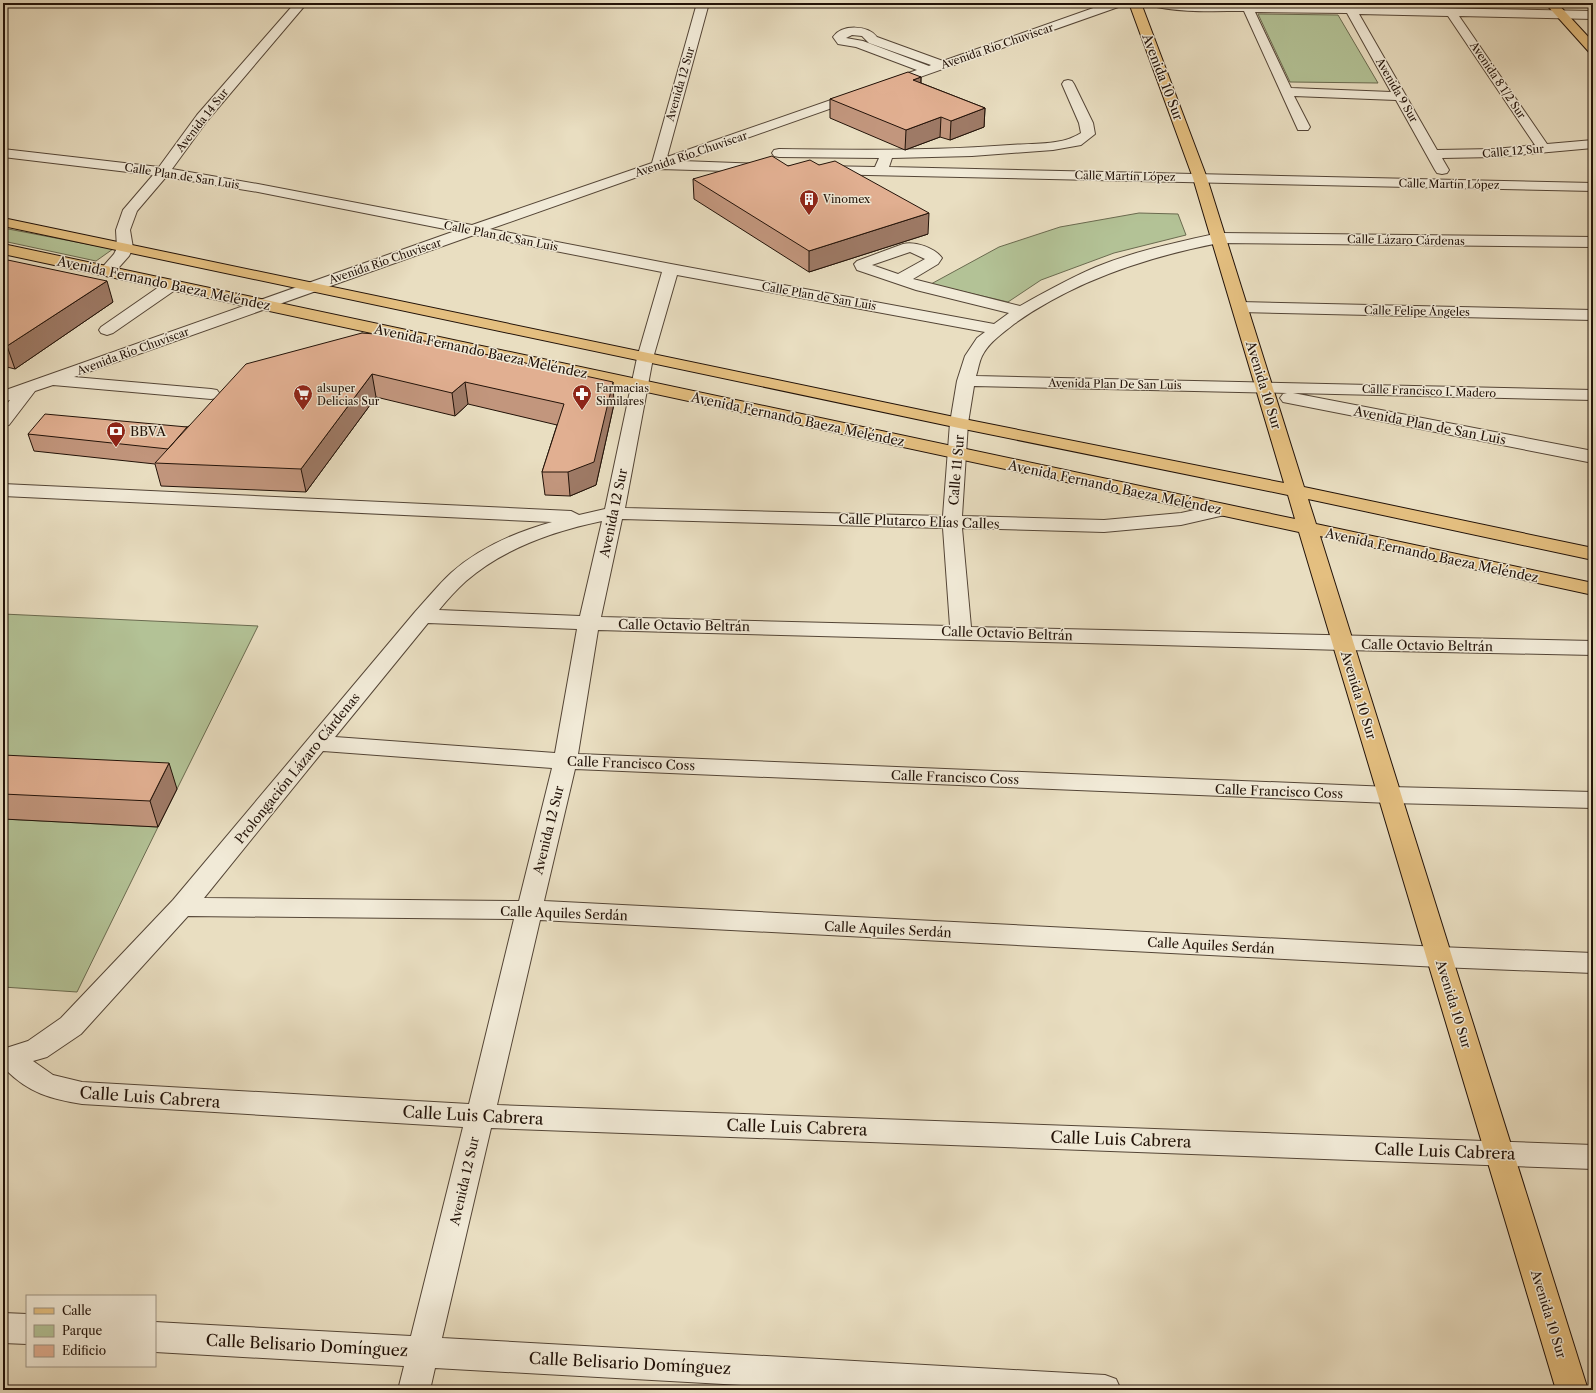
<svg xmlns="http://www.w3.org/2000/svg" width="1596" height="1393" viewBox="0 0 1596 1393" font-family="'Libre Caslon Text',serif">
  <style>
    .green { fill: #b3c296; stroke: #6a6a4f }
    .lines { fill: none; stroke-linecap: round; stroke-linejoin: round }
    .minor-casing { stroke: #544536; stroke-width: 2 }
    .major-casing { stroke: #221208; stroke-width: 2 }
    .minor { fill: #f1ead7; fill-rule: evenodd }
    .major { fill: #e4bf80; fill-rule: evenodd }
    .wall { fill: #c2967d; stroke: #221208 }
    .shaded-wall { fill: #9e7a66; stroke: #221208 }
    .building { fill: #e1af91; stroke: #221208 }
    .labels { text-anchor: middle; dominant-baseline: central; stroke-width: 3; stroke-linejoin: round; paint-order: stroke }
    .far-street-label { font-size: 11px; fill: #221208; stroke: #f1ead7 }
    .far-poi-label { font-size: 11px; fill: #221208; stroke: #f1ead7; text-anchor: start }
    .street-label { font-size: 13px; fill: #221208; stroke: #f1ead7 }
    .poi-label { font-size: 13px; fill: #221208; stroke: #f1ead7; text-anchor: start }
    .near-street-label { font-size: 16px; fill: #221208; stroke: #f1ead7 }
  </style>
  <rect width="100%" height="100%" fill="#e9dec1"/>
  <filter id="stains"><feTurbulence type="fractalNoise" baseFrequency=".005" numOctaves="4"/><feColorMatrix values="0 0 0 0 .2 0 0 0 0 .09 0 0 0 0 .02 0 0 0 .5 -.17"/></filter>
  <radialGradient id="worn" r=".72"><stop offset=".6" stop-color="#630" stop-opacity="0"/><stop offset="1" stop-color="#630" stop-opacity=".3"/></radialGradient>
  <path class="green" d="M 1258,14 L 1338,15 L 1378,83 L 1290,82 Z
    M 1139,213 L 1178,214 L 1186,235 L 1114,253 L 1041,280 L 1008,302 L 931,284 L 999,247 L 1060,227 Z
    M 3,228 L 113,249 L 96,261 L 3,241 Z
    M 3,614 L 258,626 L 177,789 L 3,780 Z
    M 3,819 L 158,827 L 77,992 L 3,987 Z"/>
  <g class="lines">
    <defs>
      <path id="minor" d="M 295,3 L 307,3 L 207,121 L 172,169 L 258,184 L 472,225 L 652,163 L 697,3 L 709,3 L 667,157 L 917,70 L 856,47 L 838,44 L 833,37 C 842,24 868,25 877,37 L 943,61 L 1099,6 L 992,6 L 988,5 L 986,3 L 1106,3 L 1105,4 L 1126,3 L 1124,5 L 682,161 L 762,164 L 767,165 L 769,168 L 767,171 L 762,172 L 660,169 L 490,229 L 671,264 L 994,324 L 1009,313 L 916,290 L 857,270 L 854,264 L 857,261 L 903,244 C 915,241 935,248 942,258 L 938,264 L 913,279 L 1020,306 C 1045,292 1070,278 1096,267 C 1135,251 1178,242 1219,233 L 1593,237 L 1593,247 L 1219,243 C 1147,257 1074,281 1014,324 C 1003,333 989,342 982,356 C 979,362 978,370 976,376 L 1593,390 L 1593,400 L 1293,393 L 1593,451 L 1593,463 L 1283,402 L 1280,398 L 1283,394 L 1287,393 L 974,386 L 968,423 L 962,516 L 1104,520 L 1181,513 L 1222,504 L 1229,506 L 1232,510 L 1229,514 L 1181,525 L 1104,532 L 962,528 L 971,627 L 1593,641 L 1593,655 L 1343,650 L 598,630 L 578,754 L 1390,787 L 1593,792 L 1593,808 L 1390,803 L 575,769 L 544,901 L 1439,947 L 1593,953 L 1593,973 L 1439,967 L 540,920 L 497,1105 L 1593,1145 L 1593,1169 L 491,1128 L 442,1338 L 1105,1375 L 1116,1379 L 1121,1390 L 832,1390 L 435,1368 L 430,1390 L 398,1390 L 404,1366 L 155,1352 L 155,1322 L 411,1336 L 463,1127 L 82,1104 C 51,1099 29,1093 6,1070 L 3,1071 L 3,1049 L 28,1041 L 61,1018 L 173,900 L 415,612 C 427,599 438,585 451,573 C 479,548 516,532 552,522 L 3,496 L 3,484 L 571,511 L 579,515 L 605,509 L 637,358 L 662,272 L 474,235 L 74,377 L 211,389 L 217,390 L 220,394 L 217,398 L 211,399 L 53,385 L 35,391 L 9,425 L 3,426 L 3,409 L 10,400 L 3,402 L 3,391 L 455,231 L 258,192 L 166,177 L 137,211 L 130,230 L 133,248 L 129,256 L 113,274 L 107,276 L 101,274 L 99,271 L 114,254 L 117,248 L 116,230 L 123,210 L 153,175 L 3,157 L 3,149 L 159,167 L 197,115 ZM 852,35 L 862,36 L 869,43 L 931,65 L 929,66 L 863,41 L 846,38 ZM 910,252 L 925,259 L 898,274 L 872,265 ZM 677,275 L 985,332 L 977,338 L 965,356 L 957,381 L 950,423 L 943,516 L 625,508 L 653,358 ZM 622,519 L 943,528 L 950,626 L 601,617 ZM 602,521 L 580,616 L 439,610 C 447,600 456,590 466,581 C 504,548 554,531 602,521 ZM 428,623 L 577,629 L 555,753 L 335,737 ZM 323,751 L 552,768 L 519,901 L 204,898 ZM 188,916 L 514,919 L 469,1104 L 82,1082 L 53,1075 L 33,1061 L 47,1057 L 81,1034 Z
        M 1146,3 L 1593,11 L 1593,19 L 1459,16 L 1547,144 L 1593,140 L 1593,148 L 1495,157 L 1442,158 L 1449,170 L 1447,173 L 1442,174 L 1437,173 L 1435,170 L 1396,100 L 1294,96 L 1310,127 L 1308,130 L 1298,130 L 1244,11 C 1212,11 1179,13 1148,5 ZM 1255,12 L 1347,13 L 1391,92 L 1291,88 ZM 1359,14 L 1448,16 L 1535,145 L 1495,149 L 1437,150 Z
        M 1068,80 L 1072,81 L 1074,84 L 1093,123 L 1095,134 L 1081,145 L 1053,150 L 972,156 L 892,158 L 889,167 L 1593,183 L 1593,191 L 822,174 L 817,173 L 815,170 L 817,167 L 822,166 L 875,167 L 879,158 L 779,157 L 774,156 L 772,153 L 774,150 L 779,149 C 856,150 933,151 1010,145 C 1033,143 1061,146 1081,133 L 1079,123 L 1062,84 L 1064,81 Z
        M 172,280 L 178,282 L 180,285 L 178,288 L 113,333 L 107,335 L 101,333 L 99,330 L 101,327 L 166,282 Z
        M 1240,302 L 1593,310 L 1593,320 L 1240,312 L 1234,310 L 1232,307 L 1234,304 Z
        M 3,1313 L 27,1314 L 27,1344 L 3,1343 Z"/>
      <path id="major" d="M 1129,3 L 1141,3 L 1207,178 L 1304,487 L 1593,548 L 1593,560 L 1308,499 L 1316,524 L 1593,583 L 1593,595 L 1320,536 L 1588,1390 L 1556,1390 L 1299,532 L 3,254 L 3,244 L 1295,519 L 1288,495 L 959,428 L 3,226 L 3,218 L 959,418 L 1284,483 L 1193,178 Z
        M 1545,3 L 1557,3 L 1593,42 L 1593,53 L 1589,52 Z"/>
    </defs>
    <use href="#minor" class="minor-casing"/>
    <use href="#major" class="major-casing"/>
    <use href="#minor" class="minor"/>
    <use href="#major" class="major"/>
  </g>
  <path class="wall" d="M 921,77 L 921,83 L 985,108 L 984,127 L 950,140 L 940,137 L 905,150 L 830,118 L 830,99 Z
    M 819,165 L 928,234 L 809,272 L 694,199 L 693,179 L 788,166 Z
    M 3,259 L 113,302 L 15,369 L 3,366 Z
    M 362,333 L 614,404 L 596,485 L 570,496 L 545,495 L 542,472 L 557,425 L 468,404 L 455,416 L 376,397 L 306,492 L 161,486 L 155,464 L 34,451 L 28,434 L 187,427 Z
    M 3,755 L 177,789 L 158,827 L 3,819 Z"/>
  <path class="shaded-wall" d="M 921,77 L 920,96 L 913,80 Z
    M 985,108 L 984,127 L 950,140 L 951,121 Z
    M 941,117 L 940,137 L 905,150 L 906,130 Z
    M 929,213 L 928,234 L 809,272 L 809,251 Z
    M 107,281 L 113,302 L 15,369 L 7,346 Z
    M 372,374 L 376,397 L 306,492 L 301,469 Z
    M 465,382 L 468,404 L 455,416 L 452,393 Z
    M 613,382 L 614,404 L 596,485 L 570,496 L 568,472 Z
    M 169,763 L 177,789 L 158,827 L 150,801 Z"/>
  <path class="building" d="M 908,72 L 921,77 L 913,80 L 985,108 L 951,121 L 941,117 L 906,130 L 830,99 Z
    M 772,156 L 788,166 L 810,160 L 819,165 L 835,161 L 929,213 L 809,251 L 693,179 Z
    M 3,259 L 107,281 L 7,346 L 3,345 Z
    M 362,333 L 401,336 L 613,382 L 594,462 L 568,472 L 542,472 L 564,404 L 465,382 L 452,393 L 372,374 L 301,469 L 155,463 L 246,364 Z
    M 45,414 L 187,427 L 168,449 L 28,434 Z
    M 3,755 L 169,763 L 150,801 L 3,794 Z"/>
  <defs>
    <symbol id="building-pin" viewBox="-11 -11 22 30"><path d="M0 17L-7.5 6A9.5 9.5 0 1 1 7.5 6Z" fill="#8f2418" stroke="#f1ead7"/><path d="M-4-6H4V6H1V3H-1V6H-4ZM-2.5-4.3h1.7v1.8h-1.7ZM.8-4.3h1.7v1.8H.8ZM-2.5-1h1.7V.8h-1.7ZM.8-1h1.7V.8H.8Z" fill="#fff"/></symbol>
    <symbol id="supermarket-pin" viewBox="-11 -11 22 30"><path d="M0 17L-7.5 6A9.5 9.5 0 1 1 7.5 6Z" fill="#8f2418" stroke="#f1ead7"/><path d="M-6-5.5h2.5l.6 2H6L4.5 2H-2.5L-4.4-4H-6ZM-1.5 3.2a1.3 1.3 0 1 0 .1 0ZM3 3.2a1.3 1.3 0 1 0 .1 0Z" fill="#fff"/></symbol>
    <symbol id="pharmacy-pin" viewBox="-11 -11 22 30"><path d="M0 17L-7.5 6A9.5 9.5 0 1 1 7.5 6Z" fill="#8f2418" stroke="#f1ead7"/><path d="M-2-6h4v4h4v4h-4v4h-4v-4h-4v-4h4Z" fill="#fff"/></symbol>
    <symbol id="bank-pin" viewBox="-11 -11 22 30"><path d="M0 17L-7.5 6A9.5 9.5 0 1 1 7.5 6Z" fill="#8f2418" stroke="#f1ead7"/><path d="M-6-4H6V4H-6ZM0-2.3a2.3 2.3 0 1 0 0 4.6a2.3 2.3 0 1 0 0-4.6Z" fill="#fff"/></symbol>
  </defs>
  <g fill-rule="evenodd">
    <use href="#building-pin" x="798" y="188" width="22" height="30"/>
    <use href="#supermarket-pin" x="292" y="383" width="22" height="30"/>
    <use href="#pharmacy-pin" x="571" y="383" width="22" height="30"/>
    <use href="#bank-pin" x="105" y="420" width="22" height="30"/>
  </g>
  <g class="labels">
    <g class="far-street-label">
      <text transform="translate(997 46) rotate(-19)">Avenida Río Chuviscar</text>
      <text transform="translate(1498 80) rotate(56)">Avenida 8 1/2 Sur</text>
      <text transform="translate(680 84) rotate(-74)">Avenida 12 Sur</text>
      <text transform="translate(1397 90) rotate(60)">Avenida 9 Sur</text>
      <text transform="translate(202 120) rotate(-52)">Avenida 14 Sur</text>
      <text transform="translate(1513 151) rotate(-5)">Calle 12 Sur</text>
      <text transform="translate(691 154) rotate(-19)">Avenida Río Chuviscar</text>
      <text transform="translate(182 176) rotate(9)">Calle Plan de San Luis</text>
      <text transform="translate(1125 176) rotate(1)">Calle Martín López</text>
      <text transform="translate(1449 184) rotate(1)">Calle Martín López</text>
      <text transform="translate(501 236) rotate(11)">Calle Plan de San Luis</text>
      <text transform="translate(1406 240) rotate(1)">Calle Lázaro Cárdenas</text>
      <text transform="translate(385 261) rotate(-19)">Avenida Río Chuviscar</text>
      <text transform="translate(819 296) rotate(10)">Calle Plan de San Luis</text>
      <text transform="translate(1417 311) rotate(1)">Calle Felipe Ángeles</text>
      <text transform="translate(133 351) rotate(-20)">Avenida Río Chuvíscar</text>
      <text transform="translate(1115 384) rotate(1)">Avenida Plan De San Luis</text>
      <text transform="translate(1429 391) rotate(2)">Calle Francisco I. Madero</text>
    </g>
    <g class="far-poi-label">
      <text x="823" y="199">Vinomex</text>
      <text x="317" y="388">alsuper<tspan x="317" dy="13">Delicias Sur</tspan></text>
      <text x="596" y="388">Farmacias<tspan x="596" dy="13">Similares</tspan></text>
    </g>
    <g class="street-label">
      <text transform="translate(1163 77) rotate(69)">Avenida 10 Sur</text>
      <text transform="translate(164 283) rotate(12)">Avenida Fernando Baeza Meléndez</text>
      <text transform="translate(481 351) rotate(12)">Avenida Fernando Baeza Meléndez</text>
      <text transform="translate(1264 385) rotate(73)">Avenida 10 Sur</text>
      <text transform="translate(798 419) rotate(12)">Avenida Fernando Baeza Meléndez</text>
      <text transform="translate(1430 425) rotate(11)">Avenida Plan de San Luis</text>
      <text transform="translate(956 470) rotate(-85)">Calle 11 Sur</text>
      <text transform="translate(1115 487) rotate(12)">Avenida Fernando Baeza Meléndez</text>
      <text transform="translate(613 513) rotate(-78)">Avenida 12 Sur</text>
      <text transform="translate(919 521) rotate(2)">Calle Plutarco Elías Calles</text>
      <text transform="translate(1432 555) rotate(12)">Avenida Fernando Baeza Meléndez</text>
      <text transform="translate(684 625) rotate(1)">Calle Octavio Beltrán</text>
      <text transform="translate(1007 633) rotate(2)">Calle Octavio Beltrán</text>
      <text transform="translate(1427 645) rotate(1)">Calle Octavio Beltrán</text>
      <text transform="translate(1359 695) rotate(73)">Avenida 10 Sur</text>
      <text transform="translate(631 763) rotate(2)">Calle Francisco Coss</text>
      <text transform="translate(297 768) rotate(-51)">Prolongación Lázaro Cárdenas</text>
      <text transform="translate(955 777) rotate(2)">Calle Francisco Coss</text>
      <text transform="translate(1279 791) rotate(2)">Calle Francisco Coss</text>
      <text transform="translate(548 830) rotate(-76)">Avenida 12 Sur</text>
      <text transform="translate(564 913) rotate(2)">Calle Aquiles Serdán</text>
      <text transform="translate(888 929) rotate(3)">Calle Aquiles Serdán</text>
      <text transform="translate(1211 945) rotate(3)">Calle Aquiles Serdán</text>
      <text transform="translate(1454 1004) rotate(73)">Avenida 10 Sur</text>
      <text transform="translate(464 1181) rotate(-77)">Avenida 12 Sur</text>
      <text transform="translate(1549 1314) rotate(73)">Avenida 10 Sur</text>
    </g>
    <g class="poi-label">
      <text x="130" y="431">BBVA</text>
    </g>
    <g class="near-street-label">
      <text transform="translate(150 1097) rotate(4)">Calle Luis Cabrera</text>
      <text transform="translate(473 1115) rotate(3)">Calle Luis Cabrera</text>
      <text transform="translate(797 1127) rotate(2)">Calle Luis Cabrera</text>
      <text transform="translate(1121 1139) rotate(2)">Calle Luis Cabrera</text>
      <text transform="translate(1445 1151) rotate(2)">Calle Luis Cabrera</text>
      <text transform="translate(307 1345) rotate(3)">Calle Belisario Domínguez</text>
      <text transform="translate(630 1363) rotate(3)">Calle Belisario Domínguez</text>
    </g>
  </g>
  <rect width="1596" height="1393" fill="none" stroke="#e9dec1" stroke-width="16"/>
  <rect x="4" y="4" width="1588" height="1385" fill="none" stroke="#221208" stroke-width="2"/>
  <rect x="8" y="8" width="1580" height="1377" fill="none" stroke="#221208"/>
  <rect x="26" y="1295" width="130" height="72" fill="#f1ead7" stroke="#9e9484"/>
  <rect x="34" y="1308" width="20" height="6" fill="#e4bf80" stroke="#9e9484"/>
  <text x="62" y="1315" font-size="12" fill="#221208">Calle</text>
  <rect x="34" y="1325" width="20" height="12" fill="#b3c296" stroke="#9e9484"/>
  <text x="62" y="1335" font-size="12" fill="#221208">Parque</text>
  <rect x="34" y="1345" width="20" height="12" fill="#e1af91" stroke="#9e9484"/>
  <text x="62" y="1355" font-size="12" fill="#221208">Edificio</text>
  <rect width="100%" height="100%" filter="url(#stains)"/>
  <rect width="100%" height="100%" fill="url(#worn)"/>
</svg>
